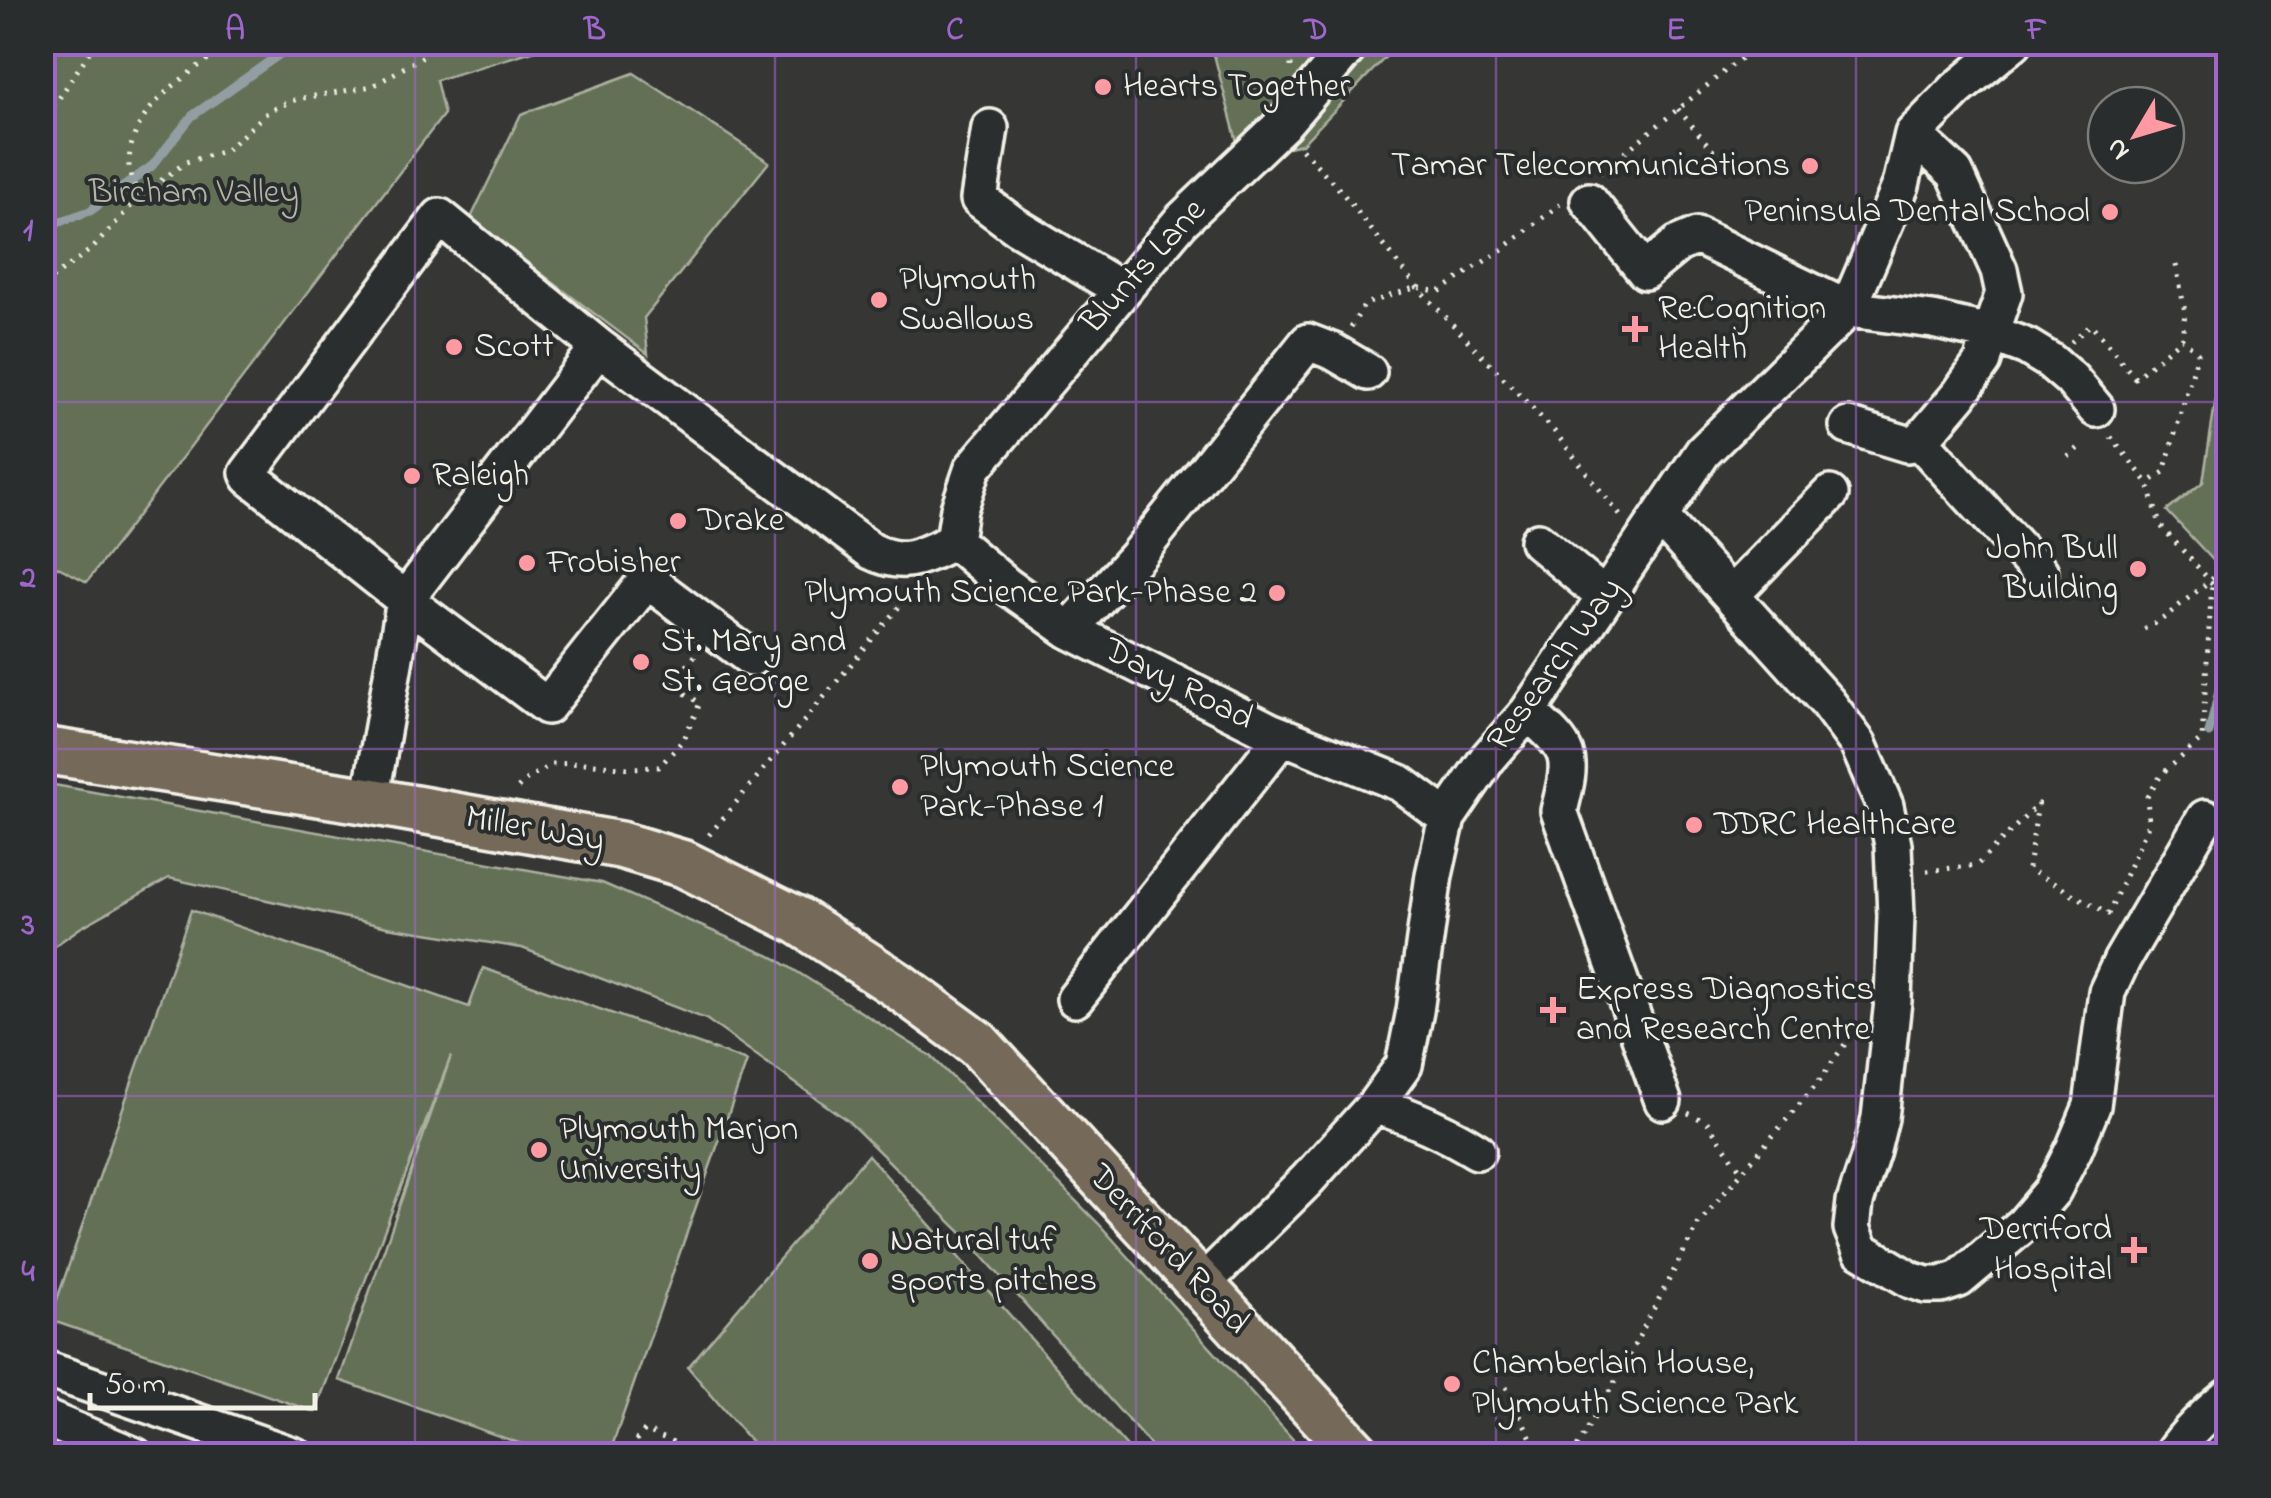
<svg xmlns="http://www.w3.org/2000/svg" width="2271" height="1498" viewBox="0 0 2271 1498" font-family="'Indie Flower',sans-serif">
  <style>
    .green { fill: #636f56; stroke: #acb09f; stroke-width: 2.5 }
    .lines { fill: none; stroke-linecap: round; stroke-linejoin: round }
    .stream { stroke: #939ea3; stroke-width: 9 }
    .minor-casing { stroke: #f4f1e8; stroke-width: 42 }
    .major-casing { stroke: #f4f1e8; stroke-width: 52 }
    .path { stroke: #f4f1e8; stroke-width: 5; stroke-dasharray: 2.5 8; stroke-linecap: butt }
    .minor { stroke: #2a2d2e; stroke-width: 35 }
    .major { stroke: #746a5a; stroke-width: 45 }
    .grid { fill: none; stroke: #9f67cb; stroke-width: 2.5; stroke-opacity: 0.55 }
    .poi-dot { fill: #ff9aa2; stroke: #2a2d2e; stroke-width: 4 }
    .labels { text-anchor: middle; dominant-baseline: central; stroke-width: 8; stroke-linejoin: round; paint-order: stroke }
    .poi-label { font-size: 35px; fill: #f4f1e8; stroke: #2a2d2e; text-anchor: start }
    .park-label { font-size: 35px; fill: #b3b6a6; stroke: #2a2d2e }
    .street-label { font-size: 35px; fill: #f4f1e8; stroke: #2a2d2e }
    .neatline { fill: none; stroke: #9f67cb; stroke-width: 4 }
    .grid-label { font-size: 32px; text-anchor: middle; font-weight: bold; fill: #9f67cb }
  </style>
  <rect width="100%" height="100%" fill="#363735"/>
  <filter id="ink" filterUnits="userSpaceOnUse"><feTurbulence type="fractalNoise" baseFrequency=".01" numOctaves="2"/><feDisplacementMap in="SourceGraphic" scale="20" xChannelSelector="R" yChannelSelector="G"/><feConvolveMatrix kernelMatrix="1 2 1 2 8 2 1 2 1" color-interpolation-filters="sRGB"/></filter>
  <g filter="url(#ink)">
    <path class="green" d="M 42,43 L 559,43 L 436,80 L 444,114 L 87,582 L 43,559 Z
      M 636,43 L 733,42 L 733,43 L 722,53 Z
      M 1211,43 L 1399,43 L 1302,144 L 1241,157 Z
      M 634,73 L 769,162 L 644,318 L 648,354 L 470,220 L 521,114 Z
      M 2228,319 L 2228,573 L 2227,575 L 2167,511 L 2203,482 Z
      M 43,783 L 602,883 L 775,958 L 931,1056 L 1099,1224 L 1307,1455 L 1159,1455 L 962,1233 L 848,1121 L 706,1019 L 522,948 L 387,927 L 169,878 L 80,928 L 43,954 Z
      M 191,910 L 469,1007 L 483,968 L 747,1061 L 609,1455 L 553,1455 L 339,1380 L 451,1056 L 315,1412 L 50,1320 Z
      M 868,1155 L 1134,1455 L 762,1455 L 688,1367 Z"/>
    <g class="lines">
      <path class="stream" d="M 42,228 L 90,211 L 152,166 L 192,116 L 297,42
        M 2209,733 L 2228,653"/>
      <defs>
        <path id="minor" d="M 990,128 L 979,199 L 1014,225 L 1122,290
          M 1589,201 L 1645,271 L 1678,244 L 1697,236 L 1848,309 L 1933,320 L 1990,333 L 2027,347 L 2050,361 L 2071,379 L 2096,409
          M 599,347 L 440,217 L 248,473 L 250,477 L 405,600 L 547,706 L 647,580 L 751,658
          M 1848,426 L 1907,444 L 1920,441 L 1959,395 L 1983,361 L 1990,333 L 2004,293 L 1999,270 L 1955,173 L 1913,134
          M 1920,441 L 2040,572
          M 1660,517 L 1827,702 L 1858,744 L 1885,806 L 1893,845 L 1896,916 L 1893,1001 L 1880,1118 L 1872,1150 L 1855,1202 L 1852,1228 L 1861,1250 L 1911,1280 L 1926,1285 L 1941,1285 L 1959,1279 L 2024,1224 L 2053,1190 L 2074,1149 L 2092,1106 L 2107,992 L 2122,960 L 2205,818
          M 954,541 L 959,509 L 973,468 L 1181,221 L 1283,124 L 1353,42
          M 954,541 L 1007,586 L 1069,630 L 1270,731 L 1400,783 L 1447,818
          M 1538,541 L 1605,597
          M 1731,595 L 1830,494
          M 1069,630 L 1136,557 L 1308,342 L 1334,352 L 1368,372
          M 1528,712 C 1571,751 1574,753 1559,811 L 1663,1101
          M 370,801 L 405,600 L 599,347 L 871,551 C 905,568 922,556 954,541
          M 1075,999 L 1282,737
          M 1375,1105 C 1412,1117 1445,1131 1477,1151
          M 1201,1285 L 1306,1181 L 1375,1105 L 1404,1065 L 1415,1011 L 1434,875 L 1447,818 L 1488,758 L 1528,712 L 1703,452 L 1848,309 L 1901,185 L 1913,134 L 1957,89 L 2014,42
          M 42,1368 L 295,1456
          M 42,1417 L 135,1456
          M 2171,1456 C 2187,1432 2206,1415 2228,1397"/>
        <path id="major" d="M 42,750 L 370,801 L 620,845 L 684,864 L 797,920 L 896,984 L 978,1044 L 1359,1456"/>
      </defs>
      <use href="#minor" class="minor-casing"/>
      <use href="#major" class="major-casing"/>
      <path class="path" d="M 1291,67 L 1291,42
        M 1678,109 L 1715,153
        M 42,124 L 96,42
        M 1302,149 L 1340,190 L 1417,287 L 1554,431 L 1622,518
        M 1600,172 L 1761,42
        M 140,196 C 136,188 129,176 129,167 C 128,111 178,83 217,52 L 221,42
        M 2176,265 L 2185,312 L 2182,338
        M 42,277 L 51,279 L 94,247 L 140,196 L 186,162 L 225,151 L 270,110 L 297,99 L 373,86 L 447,42
        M 1351,327 L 1365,304 L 1417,287 L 1439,292 L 1507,246 L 1560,204
        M 2071,342 L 2091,324 L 2135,378 L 2182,338 L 2198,353 L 2164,472 L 2148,483
        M 2111,437 L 2148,483 L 2160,525 L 2228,601
        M 2068,457 L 2083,444
        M 2144,629 L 2160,621 L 2228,566
        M 518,788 L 527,779 L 552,764 L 586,763 L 628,768 L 659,767 L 684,739 L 700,703 L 672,685 L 697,653
        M 709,835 L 913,590
        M 1927,871 L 1977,865 L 2038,804 L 2028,869 L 2108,914 L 2149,823 L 2147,797 L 2162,774 L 2202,739 L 2212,583
        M 1688,1113 L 1708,1123 L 1742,1172
        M 1506,1387 L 1540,1456
        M 622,1456 L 645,1430 L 706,1456
        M 1572,1456 L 1617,1378 L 1699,1223 L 1819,1081 L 1857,1027"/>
      <use href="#minor" class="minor"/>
      <use href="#major" class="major"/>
    </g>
  </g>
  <path class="grid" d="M 415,42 L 415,1456M 775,42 L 775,1456M 1136,42 L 1136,1456M 1496,42 L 1496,1456M 1856,42 L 1856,1456M 42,402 L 2228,402M 42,749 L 2228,749M 42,1096 L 2228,1096"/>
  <g class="poi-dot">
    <circle cx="1103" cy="87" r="10"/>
    <circle cx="1810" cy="166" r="10"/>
    <circle cx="2110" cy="212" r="10"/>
    <circle cx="879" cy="300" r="10"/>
    <path d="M1630 314h10v10h10v10h-10v10h-10v-10h-10v-10h10z"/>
    <circle cx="454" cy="347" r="10"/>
    <circle cx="412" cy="476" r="10"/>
    <circle cx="678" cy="521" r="10"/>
    <circle cx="527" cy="563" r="10"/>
    <circle cx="2138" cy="569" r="10"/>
    <circle cx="1277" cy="593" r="10"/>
    <circle cx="641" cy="662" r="10"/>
    <circle cx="900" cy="787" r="10"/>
    <circle cx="1694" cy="825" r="10"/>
    <path d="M1548 995h10v10h10v10h-10v10h-10v-10h-10v-10h10z"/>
    <circle cx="539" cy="1150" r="10"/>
    <path d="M2129 1235h10v10h10v10h-10v10h-10v-10h-10v-10h10z"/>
    <circle cx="870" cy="1261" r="10"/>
    <circle cx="1452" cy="1384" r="10"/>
  </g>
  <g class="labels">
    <g class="poi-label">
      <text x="1123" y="87">Hearts Together</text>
      <text x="1790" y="166" text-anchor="end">Tamar Telecommunications</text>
      <text x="2090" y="212" text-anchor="end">Peninsula Dental School</text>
      <text x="899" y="280">Plymouth<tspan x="899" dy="40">Swallows</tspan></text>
      <text x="1658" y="309">Re:Cognition<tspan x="1658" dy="40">Health</tspan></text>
      <text x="474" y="347">Scott</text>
      <text x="432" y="476">Raleigh</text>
      <text x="698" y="521">Drake</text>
      <text x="2118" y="549" text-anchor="end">John Bull<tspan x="2118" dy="40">Building</tspan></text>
      <text x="547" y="563">Frobisher</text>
      <text x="1257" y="593" text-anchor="end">Plymouth Science Park-Phase 2</text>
      <text x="661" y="642">St. Mary and<tspan x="661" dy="40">St. George</tspan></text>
      <text x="920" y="767">Plymouth Science<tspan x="920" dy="40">Park-Phase 1</tspan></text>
      <text x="1714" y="825">DDRC Healthcare</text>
      <text x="1576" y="990">Express Diagnostics<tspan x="1576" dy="40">and Research Centre</tspan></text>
      <text x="559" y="1130">Plymouth Marjon<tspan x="559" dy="40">University</tspan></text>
      <text x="2112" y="1230" text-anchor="end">Derriford<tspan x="2112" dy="40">Hospital</tspan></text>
      <text x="890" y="1241">Natural tuf<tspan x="890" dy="40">sports pitches</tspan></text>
      <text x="1472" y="1364">Chamberlain House,<tspan x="1472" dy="40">Plymouth Science Park</tspan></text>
    </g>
    <g class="park-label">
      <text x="194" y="193">Bircham Valley</text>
    </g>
    <g class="street-label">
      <text transform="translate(1144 267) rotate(-48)">Blunts Lane</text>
      <text transform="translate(1556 665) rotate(-54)">Research Way</text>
      <text transform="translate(1178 685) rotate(27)">Davy Road</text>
      <text transform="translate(535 830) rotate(10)">Miller Way</text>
      <text transform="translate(1168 1250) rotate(47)">Derriford Road</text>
    </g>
  </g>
  <rect width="2271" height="1498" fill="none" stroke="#2a2d2e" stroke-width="110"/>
  <g transform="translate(2136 135) rotate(232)"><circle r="48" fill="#2a2d2e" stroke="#7b7b78" stroke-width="2.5"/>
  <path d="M0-8L18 38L0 25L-18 38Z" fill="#ff9aa2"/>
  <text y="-15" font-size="28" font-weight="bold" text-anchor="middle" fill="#f4f1e8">N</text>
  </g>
  <path d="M90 1393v15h225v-15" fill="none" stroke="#f4f1e8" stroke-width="5"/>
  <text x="105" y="1393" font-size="30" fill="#f4f1e8" stroke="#2a2d2e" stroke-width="8" paint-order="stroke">50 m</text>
  <rect x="55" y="55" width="2161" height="1388" class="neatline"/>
  <g class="grid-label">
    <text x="235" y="39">A</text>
    <text x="595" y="39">B</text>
    <text x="955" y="39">C</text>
    <text x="1316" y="39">D</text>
    <text x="1676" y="39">E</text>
    <text x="2036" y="39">F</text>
    <text x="28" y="240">1</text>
    <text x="28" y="587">2</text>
    <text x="28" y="934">3</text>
    <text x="28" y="1281">4</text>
  </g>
</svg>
